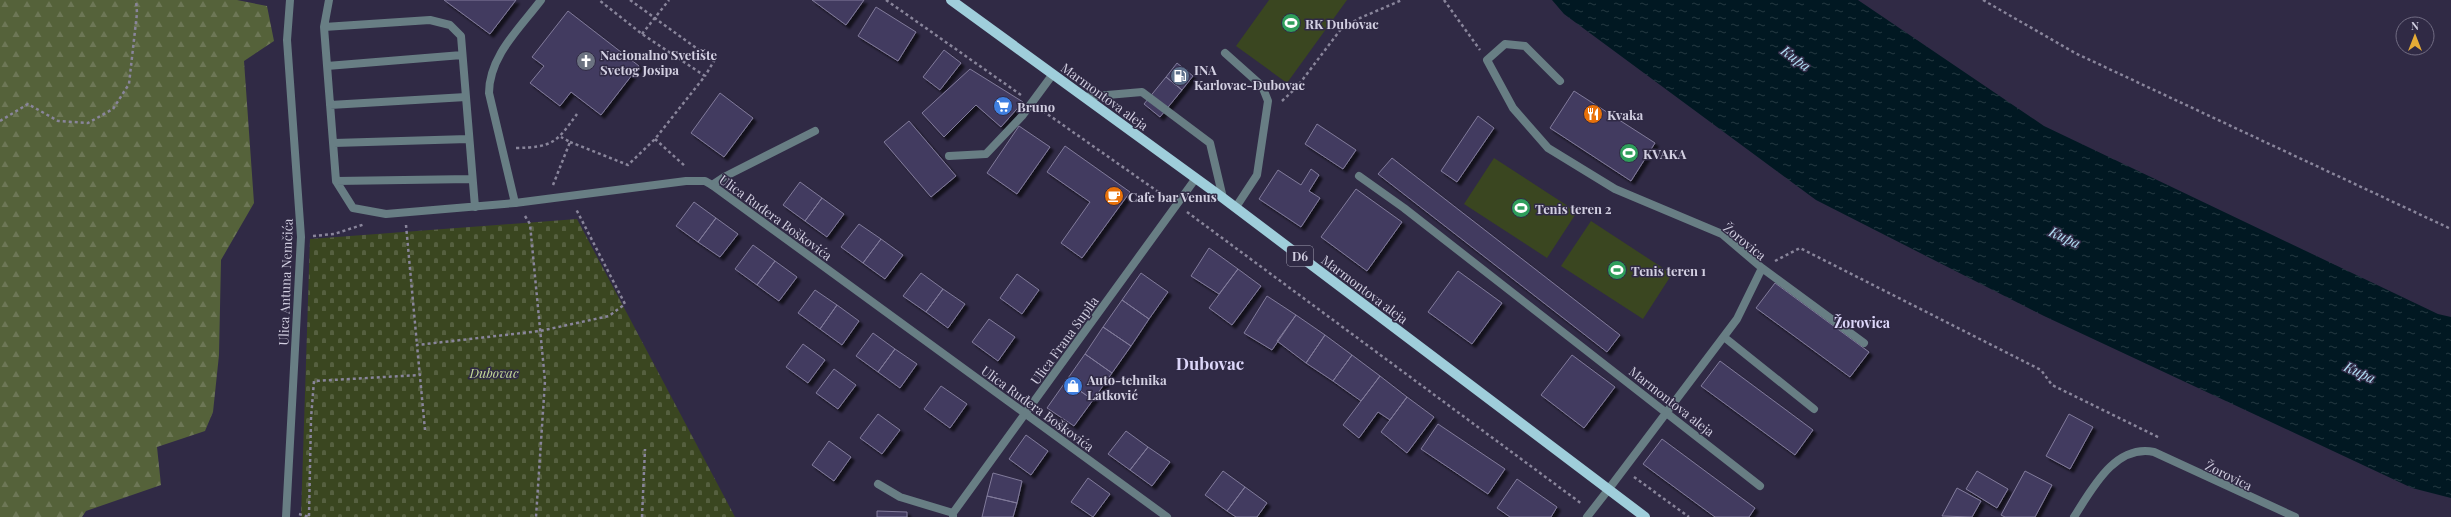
<svg xmlns="http://www.w3.org/2000/svg" width="2451" height="517" viewBox="0 0 2451 517" font-family="'Playfair Display',serif">
  <style>
    .green { fill: #3a4620 }
    .forest { fill: url(#forest-firs) }
    .cemetery { fill: url(#cemetery-stones) }
    .water { fill: url(#water-ripples) }
    .building { fill: #433b60; stroke: #817b9b; filter: url(#shadow) }
    .lines { fill: none; stroke-linecap: round; stroke-linejoin: round }
    .path { stroke: #89859b; stroke-width: 2.5; stroke-dasharray: 3 3; stroke-linecap: butt }
    .service { stroke: #687e84; stroke-width: 8 }
    .minor { stroke: #687e84; stroke-width: 8 }
    .primary { stroke: #9fcedb; stroke-width: 10 }
    .labels { text-anchor: middle; dominant-baseline: central; stroke-width: 3; stroke-linejoin: round; paint-order: stroke }
    .shield { fill: #302a45; stroke: #a19eb2; stroke-width: 1 }
    .shield-label { font-size: 12px; font-weight: bold; fill: #d2cfe1 }
    .poi-label { font-size: 13px; font-weight: bold; fill: #d2cfe1; stroke: #302a45; text-anchor: start }
    .street-label { font-size: 13px; fill: #d2cfe1; stroke: #302a45 }
    .park-label { font-size: 13px; font-style: italic; fill: #c6dc99; stroke: #302a45 }
    .water-label { font-size: 14px; font-style: italic; fill: #b3e0f6; stroke: #302a45 }
    .neighbourhood-label { font-size: 14px; font-weight: bold; fill: #dcd6f9; stroke: #302a45 }
    .district-label { font-size: 17px; font-weight: bold; fill: #dcd6f9; stroke: #302a45 }
  </style>
  <defs>
    <pattern id="forest-firs" width="22" height="20" patternUnits="userSpaceOnUse"><rect width="22" height="20" fill="#55623a"/><path d="M5 1l3.5 6h-7zM16 11l3.5 6h-7z" fill="#6d7756"/></pattern>
    <pattern id="cemetery-stones" width="16" height="16" patternUnits="userSpaceOnUse"><rect width="16" height="16" fill="#3a4620"/><path d="M2 7V4a2 2 0 0 1 4 0v3zM10 15v-3a2 2 0 0 1 4 0v3z" fill="#566040"/></pattern>
    <pattern id="water-ripples" width="26" height="14" patternUnits="userSpaceOnUse"><rect width="26" height="14" fill="#011822"/><path d="M2 4q2-2 4 0t4 0M15 11q2-2 4 0t4 0" fill="none" stroke="#253942"/></pattern>
    <filter id="shadow"><feDropShadow dx="3.5" dy="3.5" stdDeviation="1" flood-color="#0009"/></filter>
  </defs>
  <rect width="100%" height="100%" fill="#302a45"/>
  <path class="green" d="M 1269,0 L 1347,0 L 1287,83 L 1236,46 Z
    M 1494,158 L 1577,212 L 1547,258 L 1464,204 Z
    M 1591,221 L 1672,274 L 1643,319 L 1561,266 Z"/>
  <path class="forest" d="M 0,0 L 237,0 L 267,6 L 274,41 L 244,61 L 254,203 L 221,260 L 219,355 L 213,412 L 205,431 L 157,447 L 161,485 L 86,511 L 82,517 L 0,517 Z"/>
  <path class="cemetery" d="M 577,219 L 735,517 L 301,517 L 310,239 Z"/>
  <path class="water" d="M 1552,0 L 1858,0 L 2044,126 L 2438,314 L 2451,317 L 2451,498 L 2412,488 L 2044,316 L 1816,200 L 1564,14 Z"/>
  <path class="building" d="M 444,0 L 516,0 L 490,34 Z
    M 812,0 L 864,0 L 846,25 Z
    M 876,7 L 916,32 L 898,61 L 858,36 Z
    M 568,11 L 639,66 L 601,115 L 571,92 L 560,106 L 530,83 L 544,66 L 532,57 Z
    M 944,50 L 961,63 L 940,90 L 923,77 Z
    M 1177,63 L 1193,76 L 1182,90 L 1166,77 Z
    M 970,69 L 1023,102 L 1001,127 L 976,105 L 944,137 L 922,113 Z
    M 1166,77 L 1182,90 L 1160,117 L 1144,104 Z
    M 1574,91 L 1655,143 L 1631,181 L 1550,128 Z
    M 720,93 L 753,118 L 724,157 L 691,133 Z
    M 1478,116 L 1494,128 L 1457,182 L 1441,171 Z
    M 909,121 L 956,176 L 931,197 L 884,142 Z
    M 1317,124 L 1356,150 L 1343,169 L 1305,144 Z
    M 1019,126 L 1050,147 L 1017,194 L 987,173 Z
    M 1065,146 L 1130,192 L 1082,258 L 1061,243 L 1090,202 L 1047,172 Z
    M 1392,158 L 1620,335 L 1607,352 L 1378,174 Z
    M 1311,169 L 1319,175 L 1309,191 L 1320,198 L 1301,227 L 1259,199 L 1278,170 L 1301,185 Z
    M 800,182 L 822,198 L 805,221 L 783,205 Z
    M 1356,189 L 1402,222 L 1367,271 L 1321,237 Z
    M 822,198 L 844,214 L 827,237 L 805,221 Z
    M 694,202 L 716,218 L 698,242 L 676,226 Z
    M 716,218 L 738,234 L 720,257 L 698,242 Z
    M 859,224 L 881,239 L 863,263 L 841,247 Z
    M 881,239 L 903,255 L 885,279 L 863,263 Z
    M 753,245 L 775,261 L 757,285 L 735,269 Z
    M 1209,248 L 1238,269 L 1219,294 L 1191,276 Z
    M 775,261 L 797,277 L 779,301 L 757,285 Z
    M 1238,269 L 1261,286 L 1232,325 L 1209,308 Z
    M 1458,271 L 1502,303 L 1472,344 L 1428,312 Z
    M 921,273 L 943,289 L 926,312 L 903,296 Z
    M 1141,273 L 1168,292 L 1149,319 L 1122,300 Z
    M 1017,274 L 1039,290 L 1022,314 L 1000,298 Z
    M 1775,283 L 1869,352 L 1850,377 L 1756,308 Z
    M 943,289 L 965,304 L 948,328 L 926,312 Z
    M 815,290 L 837,305 L 820,329 L 798,313 Z
    M 1267,296 L 1296,315 L 1272,350 L 1244,333 Z
    M 1122,300 L 1149,319 L 1131,346 L 1103,327 Z
    M 837,305 L 859,321 L 842,345 L 820,329 Z
    M 1296,315 L 1325,335 L 1306,363 L 1277,341 Z
    M 989,319 L 1015,337 L 998,361 L 972,342 Z
    M 1103,327 L 1131,346 L 1112,373 L 1085,354 Z
    M 873,333 L 895,349 L 878,372 L 856,356 Z
    M 1325,335 L 1352,355 L 1333,381 L 1306,363 Z
    M 803,344 L 825,360 L 808,383 L 786,367 Z
    M 895,349 L 917,364 L 900,388 L 878,372 Z
    M 1085,354 L 1112,373 L 1093,400 L 1066,381 Z
    M 1352,355 L 1380,376 L 1361,401 L 1333,381 Z
    M 1572,355 L 1615,387 L 1584,428 L 1541,395 Z
    M 1720,361 L 1813,430 L 1795,455 L 1701,386 Z
    M 834,369 L 856,385 L 838,409 L 816,393 Z
    M 1380,376 L 1407,397 L 1390,420 L 1378,412 L 1359,438 L 1343,425 Z
    M 1066,381 L 1093,400 L 1074,426 L 1047,408 Z
    M 941,386 L 967,404 L 950,428 L 924,409 Z
    M 1407,397 L 1434,417 L 1407,453 L 1381,432 Z
    M 878,414 L 900,430 L 882,454 L 860,438 Z
    M 2069,414 L 2093,427 L 2070,469 L 2046,456 Z
    M 1438,424 L 1505,469 L 1488,494 L 1421,449 Z
    M 1126,431 L 1148,447 L 1130,470 L 1108,454 Z
    M 1026,435 L 1048,451 L 1031,475 L 1009,459 Z
    M 1662,439 L 1755,508 L 1749,517 L 1715,517 L 1643,464 Z
    M 829,441 L 851,457 L 834,481 L 812,465 Z
    M 1148,447 L 1170,462 L 1152,486 L 1130,470 Z
    M 1223,471 L 1245,487 L 1227,511 L 1205,495 Z
    M 1977,471 L 2008,489 L 1997,508 L 1966,489 Z
    M 2025,471 L 2052,485 L 2035,517 L 2005,517 L 2001,515 Z
    M 993,473 L 1022,481 L 1017,503 L 987,496 Z
    M 1088,478 L 1110,494 L 1093,517 L 1071,502 Z
    M 1517,479 L 1557,507 L 1551,517 L 1510,517 L 1497,508 Z
    M 1245,487 L 1267,503 L 1257,517 L 1236,517 L 1227,511 Z
    M 1957,488 L 1981,501 L 1972,517 L 1942,516 Z
    M 987,496 L 1017,503 L 1013,517 L 982,517 Z
    M 877,511 L 907,512 L 907,517 L 877,517 Z"/>
  <g class="lines">
    <path class="path" d="M 630,0 L 714,61 L 705,76
      M 886,0 L 1021,95
      M 1444,0 L 1480,50
      M 1983,0 L 2075,53 L 2451,229
      M 642,34 L 669,0
      M 1282,101 L 1297,87 L 1341,29 L 1360,18 L 1402,0
      M 1043,111 L 1167,198
      M 0,121 L 28,104 L 58,121 L 88,123 L 113,109 L 129,84 L 137,13 L 136,0
      M 655,139 L 686,167
      M 570,142 L 628,165 L 655,139 L 705,76 L 642,34 L 599,0
      M 516,148 C 553,147 556,143 577,114
      M 553,185 L 570,142 L 561,137
      M 1187,212 L 1582,504
      M 525,216 L 530,224 L 545,381 L 536,517
      M 406,225 L 417,345
      M 313,236 L 334,234 L 365,224
      M 1775,261 L 1800,248 L 2041,370 L 2052,385 L 2160,438
      M 425,430 L 417,345 L 540,331 L 609,316 L 625,304 L 576,209
      M 1634,477 L 1689,517
      M 299,514 L 309,517
      M 309,516 L 311,418 L 314,381 L 420,375
      M 642,517 L 645,449"/>
    <path class="service" d="M 329,0 L 324,27 L 336,181 L 353,208 L 386,214 L 515,203
      M 324,27 L 430,20 L 450,25 L 461,36 L 475,207
      M 1225,53 L 1262,86 L 1268,101 L 1257,175 L 1236,207
      M 327,66 L 462,55
      M 1560,81 L 1525,46 L 1505,44 L 1487,60 L 1513,108 L 1548,148 L 1615,189 L 1722,234 L 1762,268 L 1737,319 L 1608,490
      M 1084,97 L 1142,92 L 1210,143 L 1223,198
      M 330,105 L 466,97
      M 334,143 L 468,139
      M 949,156 L 986,154 L 1022,116 L 1053,74
      M 1359,176 L 1404,208 L 1760,486
      M 336,181 L 472,179
      M 712,185 L 724,177 L 815,131
      M 1762,268 L 1864,343
      M 1724,337 L 1814,409
      M 878,484 L 900,497 L 953,513"/>
    <path class="minor" d="M 541,0 C 520,28 489,56 489,93 L 515,203 L 686,181 L 705,181 L 712,185 L 1167,517
      M 286,517 L 301,237 L 287,40 L 290,0
      M 953,517 L 953,513 L 1196,178
      M 1587,517 L 1608,490
      M 2074,517 C 2092,489 2115,444 2154,452 L 2295,517"/>
    <path class="primary" d="M 951,0 L 1223,198 L 1645,517"/>
  </g>
  <defs>
    <symbol id="stadium-disc" viewBox="-11 -11 22 22"><circle r="9.5" fill="#2e9e5b" stroke="#302a45"/><path d="M0-5a6.5 5 0 1 0 0 10a6.5 5 0 1 0 0-10ZM-3.5-1.8h7v3.6h-7Z" fill="#fff"/></symbol>
    <symbol id="church-disc" viewBox="-11 -11 22 22"><circle r="9.5" fill="#6b7280" stroke="#302a45"/><path d="M-1.2-6h2.4v3.5h3.3v2.4h-3.3V6h-2.4V-.1h-3.3v-2.4h3.3Z" fill="#fff"/></symbol>
    <symbol id="fuel-disc" viewBox="-11 -11 22 22"><circle r="9.5" fill="#5c6f8a" stroke="#302a45"/><path d="M-5.5-6h7V0h2V4h1.3V-2.5L3-4.5l.8-.8L6-3V5H2.5V1h-1V6h-7ZM-4.2-4.7v3.2H.2V-4.7Z" fill="#fff"/></symbol>
    <symbol id="supermarket-disc" viewBox="-11 -11 22 22"><circle r="9.5" fill="#3f7fe0" stroke="#302a45"/><path d="M-6-5.5h2.5l.6 2H6L4.5 2H-2.5L-4.4-4H-6ZM-1.5 3.2a1.3 1.3 0 1 0 .1 0ZM3 3.2a1.3 1.3 0 1 0 .1 0Z" fill="#fff"/></symbol>
    <symbol id="restaurant-disc" viewBox="-11 -11 22 22"><circle r="9.5" fill="#e8710a" stroke="#302a45"/><path d="M-5-6h1v4h1v-4h1v4h1v-4h1v5L-1.5 .5V6h-2V.5L-5-1ZM5-6V6H3V1.5H1.5Q1.5-4 5-6Z" fill="#fff"/></symbol>
    <symbol id="cafe-disc" viewBox="-11 -11 22 22"><circle r="9.5" fill="#e8710a" stroke="#302a45"/><path d="M-5.5-4.5H6V0H3Q3 3.5 0 3.5H-2.5Q-5.5 3.5-5.5 0ZM3-3.2v2h1.7v-2ZM-6 4.5H4V6H-6Z" fill="#fff"/></symbol>
    <symbol id="shop-disc" viewBox="-11 -11 22 22"><circle r="9.5" fill="#3f7fe0" stroke="#302a45"/><path d="M-5-2.5h2.3a2.7 3.5 0 0 1 5.4 0H5L5.5 6h-11ZM-1.5-2.5h3a1.5 2.3 0 0 0-3 0Z" fill="#fff"/></symbol>
  </defs>
  <g fill-rule="evenodd">
    <use href="#stadium-disc" x="1280" y="12" width="22" height="22"/>
    <use href="#church-disc" x="575" y="50" width="22" height="22"/>
    <use href="#fuel-disc" x="1169" y="65" width="22" height="22"/>
    <use href="#supermarket-disc" x="992" y="95" width="22" height="22"/>
    <use href="#restaurant-disc" x="1582" y="103" width="22" height="22"/>
    <use href="#stadium-disc" x="1618" y="142" width="22" height="22"/>
    <use href="#cafe-disc" x="1103" y="185" width="22" height="22"/>
    <use href="#stadium-disc" x="1510" y="197" width="22" height="22"/>
    <use href="#stadium-disc" x="1606" y="259" width="22" height="22"/>
    <use href="#shop-disc" x="1062" y="375" width="22" height="22"/>
  </g>
  <g class="labels">
    <rect class="shield" x="1287" y="246" width="26" height="20" rx="3"/>
    <g class="shield-label">
      <text x="1300" y="256">D6</text>
    </g>
    <g class="poi-label">
      <text x="1305" y="23">RK Dubovac</text>
      <text x="600" y="54">Nacionalno Svetište<tspan x="600" dy="15">Svetog Josipa</tspan></text>
      <text x="1194" y="69">INA<tspan x="1194" dy="15">Karlovac-Dubovac</tspan></text>
      <text x="1017" y="106">Bruno</text>
      <text x="1607" y="114">Kvaka</text>
      <text x="1643" y="153">KVAKA</text>
      <text x="1128" y="196">Cafe bar Venus</text>
      <text x="1535" y="208">Tenis teren 2</text>
      <text x="1631" y="270">Tenis teren 1</text>
      <text x="1087" y="379">Auto-tehnika<tspan x="1087" dy="15">Latković</tspan></text>
    </g>
    <g class="street-label">
      <text transform="translate(1105 96) rotate(36)">Marmontova aleja</text>
      <text transform="translate(776 217) rotate(36)">Ulica Ruđera Boškovića</text>
      <text transform="translate(1745 241) rotate(39)">Žorovica</text>
      <text transform="translate(285 282) rotate(-88)">Ulica Antuna Nemčića</text>
      <text transform="translate(1365 289) rotate(37)">Marmontova aleja</text>
      <text transform="translate(1064 340) rotate(-54)">Ulica Frana Supila</text>
      <text transform="translate(1672 401) rotate(38)">Marmontova aleja</text>
      <text transform="translate(1038 408) rotate(36)">Ulica Ruđera Boškovića</text>
      <text transform="translate(2229 475) rotate(26)">Žorovica</text>
    </g>
    <g class="park-label">
      <text x="494" y="372">Dubovac</text>
    </g>
    <g class="water-label">
      <text transform="translate(1796 58) rotate(36)">Kupa</text>
      <text transform="translate(2065 237) rotate(25)">Kupa</text>
      <text transform="translate(2360 372) rotate(25)">Kupa</text>
    </g>
    <g class="neighbourhood-label">
      <text x="1862" y="322">Žorovica</text>
    </g>
    <g class="district-label">
      <text x="1210" y="363">Dubovac</text>
    </g>
  </g>
  <g transform="translate(2415 36)"><circle r="19" fill="#302a45" stroke="#716c83"/>
  <path d="M0-3L7 15L0 10L-7 15Z" fill="#e6ac36"/>
  <text y="-6" font-size="11" font-weight="bold" text-anchor="middle" fill="#d2cfe1">N</text>
  </g>
</svg>
